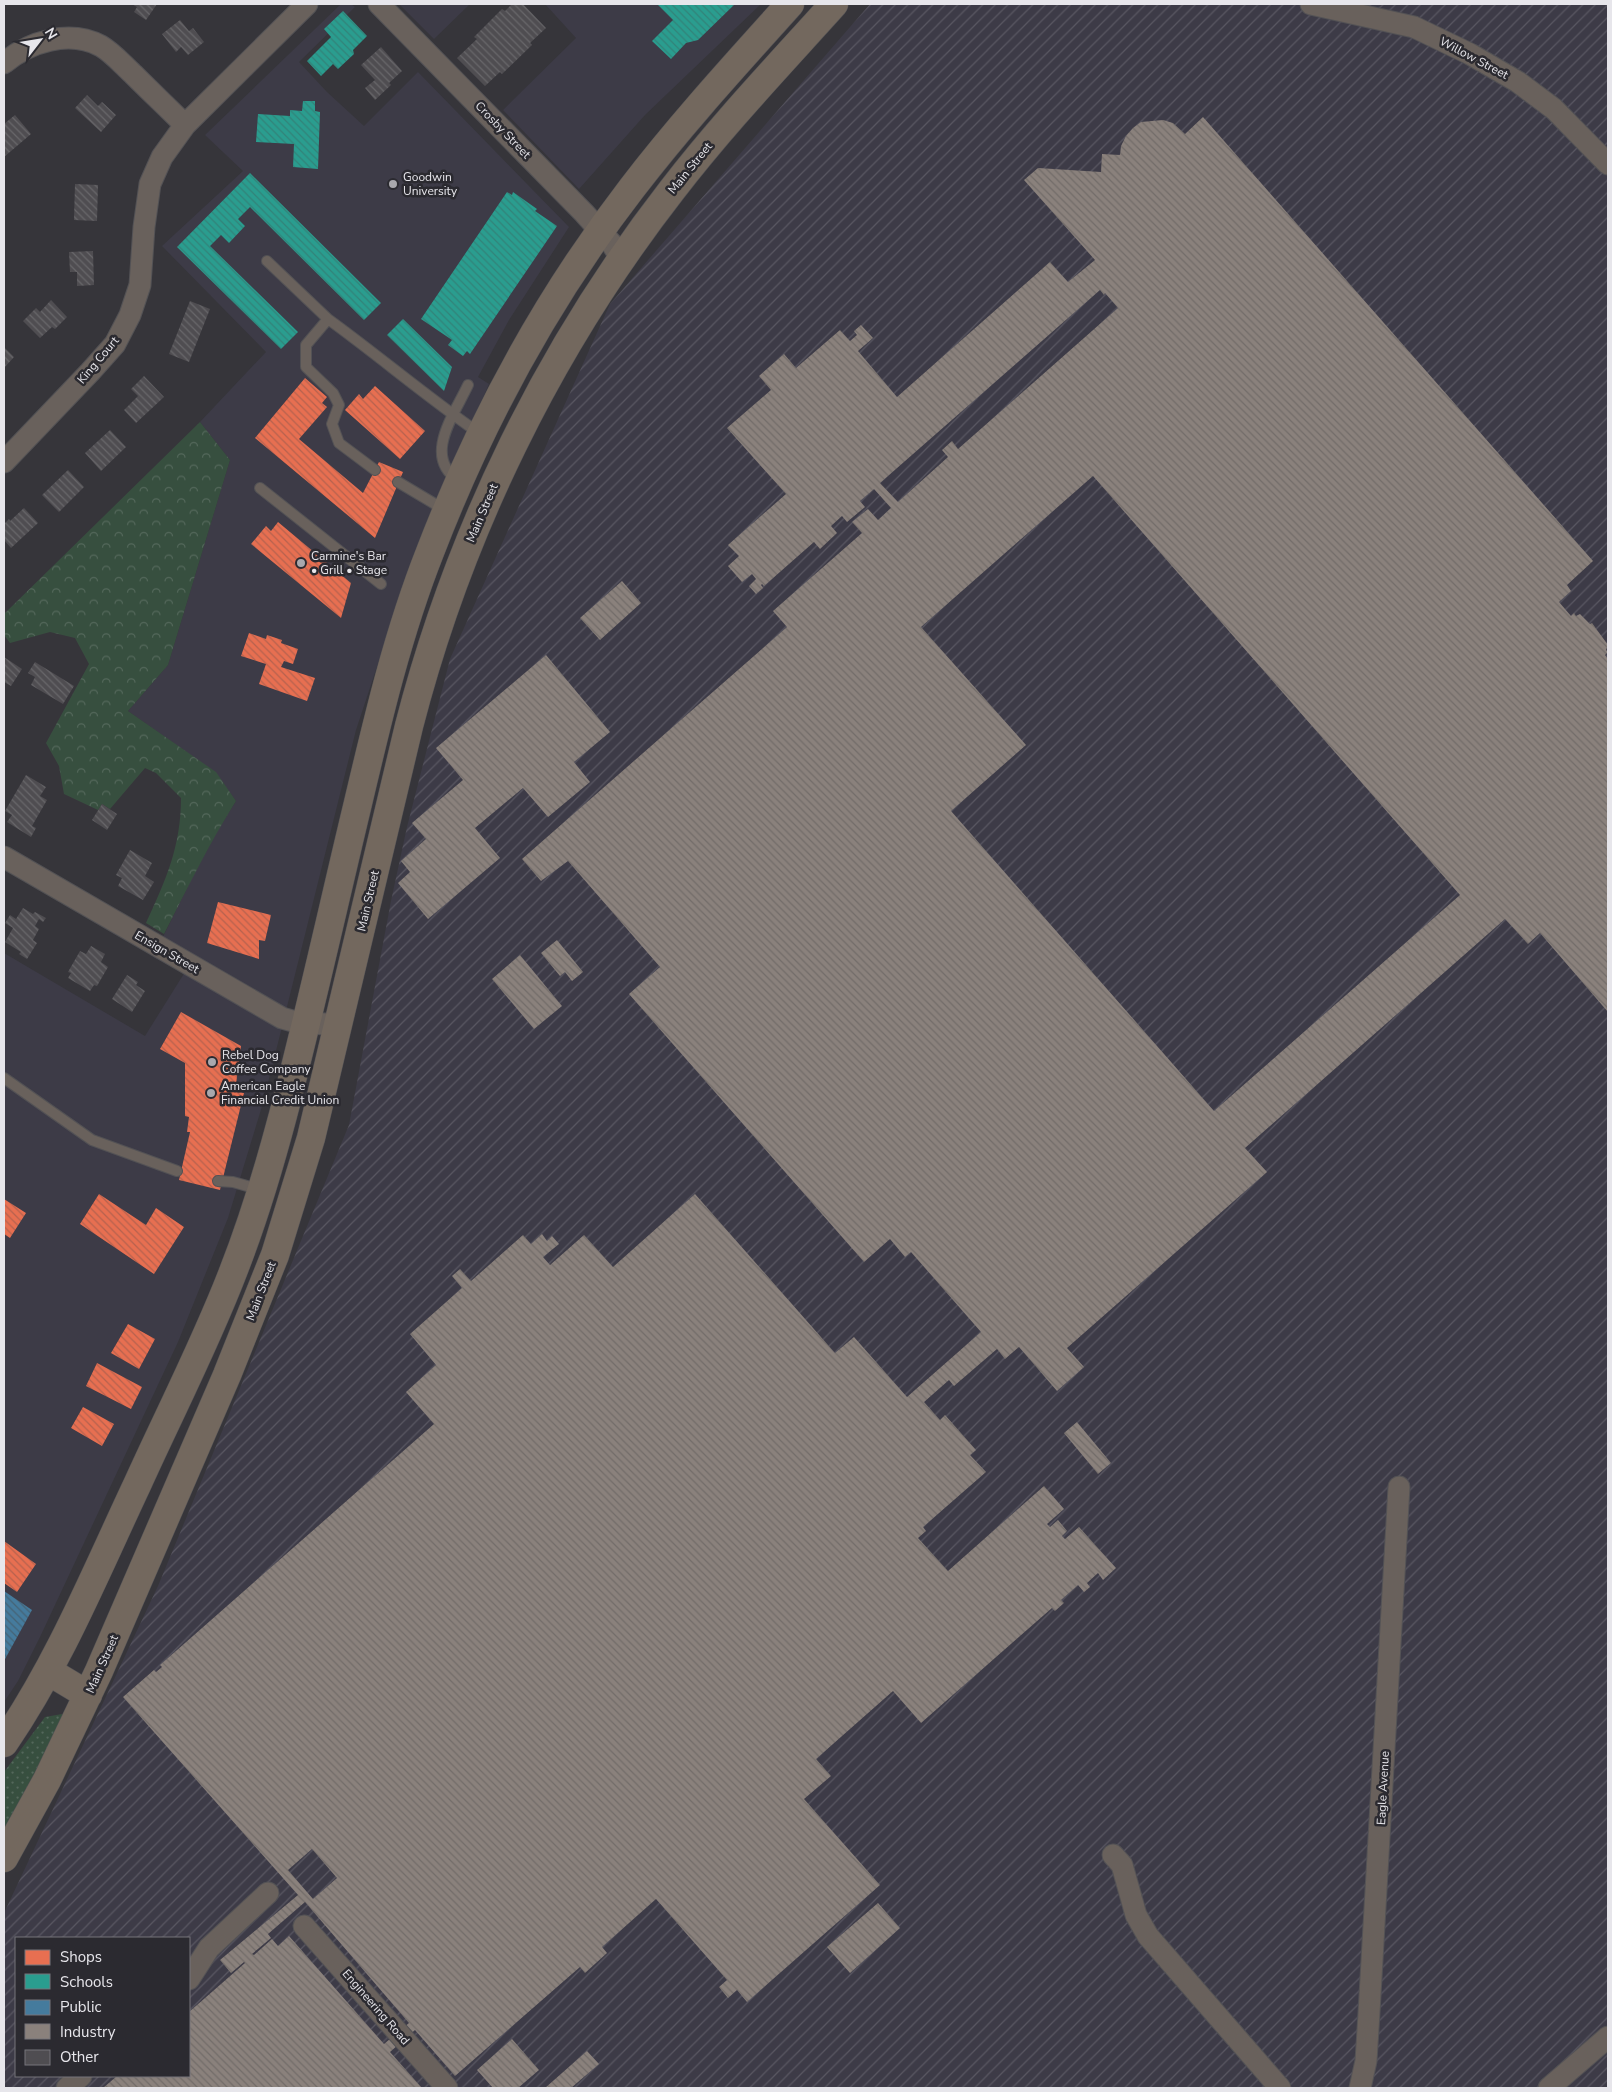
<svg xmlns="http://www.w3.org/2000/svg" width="1612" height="2092" viewBox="0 0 1612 2092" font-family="'Nunito Sans',sans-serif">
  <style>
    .built { fill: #3d3b47 }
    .industrial { fill: url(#industrial-furrows); fill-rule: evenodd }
    .grass { fill: url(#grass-dots) }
    .forest { fill: url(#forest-crowns) }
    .shops { fill: url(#shops-back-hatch) }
    .schools { fill: url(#schools-back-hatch) }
    .public { fill: url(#public-back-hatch) }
    .industry { fill: url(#industry-back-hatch); fill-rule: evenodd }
    .building { fill: url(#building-back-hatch) }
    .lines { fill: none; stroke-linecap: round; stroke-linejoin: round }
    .lane-casing { stroke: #535255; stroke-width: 12 }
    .street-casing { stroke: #535255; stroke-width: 23 }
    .primary-casing { stroke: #535255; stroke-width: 29 }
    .lane { stroke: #69615c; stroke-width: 10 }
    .street { stroke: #69615c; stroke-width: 21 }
    .primary { stroke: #73685e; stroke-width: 28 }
    .poi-dot { fill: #a9a8ad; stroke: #2b2a30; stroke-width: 2 }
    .labels { text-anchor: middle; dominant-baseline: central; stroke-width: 5; stroke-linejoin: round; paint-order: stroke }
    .street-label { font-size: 12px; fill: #e7e6eb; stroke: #2b2a30 }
    .poi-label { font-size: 12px; fill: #e7e6eb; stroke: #2b2a30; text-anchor: start }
  </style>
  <defs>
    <pattern id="industrial-furrows" width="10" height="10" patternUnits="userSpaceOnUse" patternTransform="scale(1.25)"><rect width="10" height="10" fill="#3d3b47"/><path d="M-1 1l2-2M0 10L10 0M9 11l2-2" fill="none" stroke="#595762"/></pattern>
    <pattern id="grass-dots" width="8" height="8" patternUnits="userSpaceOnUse" patternTransform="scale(1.25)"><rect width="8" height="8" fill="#374f3f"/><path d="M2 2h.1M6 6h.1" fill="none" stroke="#54685b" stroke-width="1.8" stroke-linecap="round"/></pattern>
    <pattern id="forest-crowns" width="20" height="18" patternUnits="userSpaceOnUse" patternTransform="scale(1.25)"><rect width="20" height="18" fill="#374f3f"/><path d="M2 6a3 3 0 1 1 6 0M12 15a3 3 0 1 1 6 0" fill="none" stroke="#54685b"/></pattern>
    <pattern id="shops-back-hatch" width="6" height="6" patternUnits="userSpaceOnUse" patternTransform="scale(1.25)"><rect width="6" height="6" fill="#e76f51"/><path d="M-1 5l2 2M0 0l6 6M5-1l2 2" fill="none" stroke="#b6624e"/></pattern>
    <pattern id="schools-back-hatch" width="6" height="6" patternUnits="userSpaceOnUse" patternTransform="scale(1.25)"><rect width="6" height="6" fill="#2a9d8f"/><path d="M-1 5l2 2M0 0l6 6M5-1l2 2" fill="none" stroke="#328379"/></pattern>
    <pattern id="public-back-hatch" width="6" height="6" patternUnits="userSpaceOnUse" patternTransform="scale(1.25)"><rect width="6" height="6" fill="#457b9d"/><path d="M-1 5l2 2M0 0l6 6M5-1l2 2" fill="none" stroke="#456376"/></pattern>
    <pattern id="industry-back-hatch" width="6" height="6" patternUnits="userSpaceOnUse" patternTransform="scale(1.25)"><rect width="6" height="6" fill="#8a817c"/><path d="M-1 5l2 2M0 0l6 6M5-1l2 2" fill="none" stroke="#726c69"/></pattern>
    <pattern id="building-back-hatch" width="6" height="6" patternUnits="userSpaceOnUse" patternTransform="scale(1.25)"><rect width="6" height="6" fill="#4f4d51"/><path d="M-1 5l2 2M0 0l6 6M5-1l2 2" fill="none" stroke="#68676a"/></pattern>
  </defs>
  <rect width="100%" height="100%" fill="#36353a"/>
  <path class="built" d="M 341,4 L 351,4 L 355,7 L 299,62 L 327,92 L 364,126 L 418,72 L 569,227 L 509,320 L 478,377 L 489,384 L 410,567 L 356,730 L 263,1103 L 228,1218 L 178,1342 L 40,1637 L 18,1681 L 4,1702 L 4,953 L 145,1036 L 185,972 L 153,957 L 193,876 L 218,830 L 236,801 L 215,772 L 128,711 L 168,665 L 230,460 L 200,422 L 266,352 L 162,246 L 243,171 L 205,135 Z
    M 399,4 L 470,4 L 434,39 Z
    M 545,4 L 761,4 L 645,115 L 579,189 L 503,110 L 576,38 Z"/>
  <path class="industrial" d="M 870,4 L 1608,4 L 1608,2088 L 4,2088 L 4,1913 L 158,1586 L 349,1125 L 391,901 L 407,827 L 450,659 L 610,304 ZM 16,1938 L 189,1938 L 189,2076 L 16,2076 Z"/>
  <path class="grass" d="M 62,1714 L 65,1718 L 4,1834 L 4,1772 L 45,1717 Z"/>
  <path class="forest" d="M 200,422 L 230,460 L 168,665 L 128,711 L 216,772 L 236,801 C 209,844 187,889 164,934 L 146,923 C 166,880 181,846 181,798 L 156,773 L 145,768 L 110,809 L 102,804 L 98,810 L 64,794 L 59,766 L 46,743 L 89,664 L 75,638 L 50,632 L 10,643 L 4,635 L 4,614 Z"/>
  <path class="shops" d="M 305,378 L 327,397 L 322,403 L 327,407 L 299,439 L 363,493 L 379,462 L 403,472 L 375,538 L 255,438 Z
    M 375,386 L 425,431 L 400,459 L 345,410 L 359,394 L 363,399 Z
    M 278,522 L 351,583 L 341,618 L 251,544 L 266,526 L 271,531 Z
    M 249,633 L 266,639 L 267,635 L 282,640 L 281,643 L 298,649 L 293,664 L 284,661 L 281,667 L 315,678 L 307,701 L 259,684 L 266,664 L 241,656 Z
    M 218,902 L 271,915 L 265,941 L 259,940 L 259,959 L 207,943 Z
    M 181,1012 L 241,1046 L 235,1092 L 244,1093 L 220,1190 L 179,1180 L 190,1132 L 187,1132 L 189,1117 L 185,1116 L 185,1063 L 160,1049 Z
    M 99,1194 L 146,1225 L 156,1208 L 184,1227 L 154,1274 L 80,1224 Z
    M 4,1199 L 26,1213 L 10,1238 L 4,1234 Z
    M 128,1324 L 155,1339 L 139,1369 L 111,1353 Z
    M 97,1363 L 142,1387 L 131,1409 L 86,1386 Z
    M 83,1407 L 114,1424 L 102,1446 L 71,1428 Z
    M 4,1541 L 36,1564 L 17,1592 L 4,1583 Z"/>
  <path class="schools" d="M 657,4 L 735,4 L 698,40 L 686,43 L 671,59 L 652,41 L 673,20 Z
    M 343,11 L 367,36 L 353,50 L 354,54 L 338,69 L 333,64 L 321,76 L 307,61 L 331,37 L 324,29 Z
    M 303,101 L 315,101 L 315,111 L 320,112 L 318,169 L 293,167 L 294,144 L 256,142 L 258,114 L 290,116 L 290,110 L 302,111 Z
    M 250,173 L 381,303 L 364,320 L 250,207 L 238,219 L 245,226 L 229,243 L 221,235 L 210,246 L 298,332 L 281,349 L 177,247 Z
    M 507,192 L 512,195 L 513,192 L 537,209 L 535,211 L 557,226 L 470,354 L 467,351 L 463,356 L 448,345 L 452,340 L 421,319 Z
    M 403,319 L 452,367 L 444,391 L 387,335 Z"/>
  <path class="public" d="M 4,1591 L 32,1610 L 4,1661 Z"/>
  <path class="industry" d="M 1203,117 L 1593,561 L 1567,585 L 1571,591 L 1559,602 L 1571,616 L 1574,613 L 1576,616 L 1580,614 L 1590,624 L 1592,623 L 1608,645 L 1606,650 L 1608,652 L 1605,655 L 1608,659 L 1608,1012 L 1540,933 L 1528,944 L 1505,919 L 1245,1148 L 1267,1172 L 1067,1348 L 1084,1367 L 1057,1391 L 1019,1347 L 1005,1359 L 997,1349 L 954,1386 L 949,1380 L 924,1402 L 940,1420 L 945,1415 L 976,1450 L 970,1455 L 986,1472 L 923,1527 L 926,1531 L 918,1538 L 948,1571 L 1044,1486 L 1064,1509 L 1047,1524 L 1050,1527 L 1058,1520 L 1067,1531 L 1062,1536 L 1065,1539 L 1079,1527 L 1116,1568 L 1103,1580 L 1098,1573 L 1087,1583 L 1090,1587 L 1084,1592 L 1078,1585 L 1061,1600 L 1064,1603 L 1055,1611 L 1052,1608 L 921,1723 L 893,1691 L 816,1759 L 831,1776 L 804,1799 L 880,1885 L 747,2002 L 737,1990 L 728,1998 L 719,1987 L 727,1980 L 656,1899 L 602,1947 L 607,1953 L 585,1973 L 580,1967 L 455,2076 L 415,2030 L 390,2052 L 422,2088 L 103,2088 L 117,2076 L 189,2076 L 189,2012 L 245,1963 L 244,1962 L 231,1973 L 220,1960 L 298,1895 L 123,1697 L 154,1670 L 156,1672 L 162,1667 L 160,1665 L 434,1424 L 406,1392 L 436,1365 L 410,1334 L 462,1288 L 452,1276 L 460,1269 L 471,1281 L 523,1235 L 531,1244 L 542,1234 L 547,1241 L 552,1236 L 559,1244 L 543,1257 L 550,1265 L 584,1235 L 613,1267 L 695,1194 L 835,1353 L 854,1337 L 907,1397 L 981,1332 L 911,1252 L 905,1257 L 890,1239 L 864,1262 L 629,994 L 660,967 L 568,861 L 541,881 L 522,859 L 787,627 L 773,611 L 862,533 L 852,522 L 868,509 L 878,520 L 891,508 L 874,489 L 860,501 L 865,507 L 847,522 L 842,516 L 831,526 L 837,533 L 820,549 L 814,542 L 764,586 L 762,584 L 761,585 L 763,588 L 756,594 L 749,586 L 756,579 L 752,574 L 742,582 L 728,566 L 739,556 L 728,545 L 786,494 L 727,428 L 771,390 L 759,376 L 784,354 L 796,368 L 840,330 L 850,341 L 857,335 L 854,331 L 861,325 L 873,338 L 858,351 L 897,397 L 1050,262 L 1068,282 L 1095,260 L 1024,180 L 1038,168 L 1101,172 L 1102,154 L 1120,155 L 1121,146 L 1126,136 L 1133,128 L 1141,122 L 1163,120 L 1173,123 L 1185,134 ZM 1100,290 L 1104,295 L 1105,293 L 1118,308 L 958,449 L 952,441 L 942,450 L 948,457 L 898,502 L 880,483 ZM 1093,476 L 1460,895 L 1214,1111 L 951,811 L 1026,745 L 921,627 ZM 312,1849 L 337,1878 L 313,1899 L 288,1870 ZM 305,1902 L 409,2023 L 384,2044 L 289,1936 L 278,1946 L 272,1939 L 254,1955 L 252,1954 L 271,1938 L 268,1934 Z
    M 622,581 L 641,603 L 600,640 L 580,618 Z
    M 546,655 L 610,732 L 574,762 L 590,782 L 548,817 L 523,788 L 475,828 L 500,858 L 428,919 L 398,883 L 410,872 L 401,861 L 426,839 L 412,823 L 463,780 L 436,748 Z
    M 557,940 L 583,972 L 572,981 L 565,972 L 560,976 L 541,953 Z
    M 520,955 L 562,1006 L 534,1029 L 492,979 Z
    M 1077,1422 L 1111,1463 L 1098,1474 L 1064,1433 Z
    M 878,1903 L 900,1928 L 850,1973 L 827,1947 Z
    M 512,2039 L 539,2070 L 518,2088 L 493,2088 L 477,2070 Z
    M 587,2051 L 599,2064 L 571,2088 L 545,2088 Z"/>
  <path class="building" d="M 132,4 L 157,4 L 146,20 L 134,12 L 137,7 Z
    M 512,4 L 523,4 L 546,28 L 530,43 L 532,45 L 502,74 L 500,72 L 485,86 L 457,58 L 477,39 L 474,37 L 502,9 L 505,11 Z
    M 180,20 L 189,31 L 193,28 L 204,42 L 188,55 L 181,47 L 176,52 L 162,34 Z
    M 381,47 L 402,71 L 389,83 L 391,85 L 375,100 L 365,88 L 375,80 L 361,65 Z
    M 87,95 L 98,106 L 102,102 L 116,115 L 101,132 L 75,108 Z
    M 15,115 L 31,134 L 4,157 L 4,124 Z
    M 75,184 L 98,185 L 97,221 L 74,220 Z
    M 93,251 L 94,285 L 77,286 L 77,272 L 70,272 L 69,252 Z
    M 51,300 L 67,317 L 55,329 L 52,327 L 40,338 L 23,321 L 36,308 L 40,312 Z
    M 190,301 L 210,309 L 189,362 L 169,354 Z
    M 4,347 L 14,357 L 4,368 Z
    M 144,376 L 164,397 L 136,423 L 124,410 L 138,396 L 131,389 Z
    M 110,430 L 126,447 L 101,471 L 85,453 Z
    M 68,470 L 84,487 L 59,512 L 42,495 Z
    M 24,508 L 38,523 L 11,548 L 4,540 L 4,524 L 9,519 L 10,521 Z
    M 4,657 L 22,669 L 11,686 L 4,682 Z
    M 35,662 L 74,686 L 63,704 L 31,685 L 35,677 L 28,673 Z
    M 26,775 L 46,787 L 40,796 L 47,800 L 32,826 L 36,828 L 31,837 L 7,822 L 12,815 L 5,811 Z
    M 102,804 L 117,814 L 107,830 L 92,820 Z
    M 130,850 L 152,863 L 145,876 L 154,882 L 143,900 L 118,886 L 122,878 L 116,875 Z
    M 23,908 L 33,914 L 35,912 L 46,918 L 43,922 L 39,919 L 35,926 L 39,929 L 33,940 L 37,943 L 27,959 L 19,954 L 21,952 L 5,942 L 13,928 L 5,923 L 10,915 L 16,919 Z
    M 91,946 L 105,954 L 101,962 L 108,967 L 97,986 L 94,985 L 90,991 L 68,978 L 71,973 L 68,972 L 80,951 L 86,954 Z
    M 127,975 L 138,982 L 136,985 L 145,991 L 132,1012 L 112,999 Z"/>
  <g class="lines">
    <defs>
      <path id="lane" d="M 267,261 L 328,319
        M 375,470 L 339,443 L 332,424 L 339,405 L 333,393 L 306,367 L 306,345 L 328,319 C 379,356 427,397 479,433
        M 459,481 C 422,457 454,415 468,385
        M 398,482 L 445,510
        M 260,488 L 381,584
        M 4,1078 L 92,1140 L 177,1171
        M 218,1181 L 233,1182 L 261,1190"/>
      <path id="street" d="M 379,4 L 584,213 L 612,244 L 622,260
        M 1311,4 L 1414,27 L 1470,54 L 1518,82 L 1554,109 L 1608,164
        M 4,63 C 29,42 69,29 101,46 C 113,53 123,65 133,74 C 150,91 168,108 185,125
        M 4,462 L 90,372 L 115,344 L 130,315 L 140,285 L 144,227 L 150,184 L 162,157 L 185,125 L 307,4
        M 4,857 L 282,1018 L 296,1022 L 339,1025
        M 1113,1855 L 1122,1865 L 1136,1915 L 1148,1936 L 1280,2088
        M 304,1926 L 447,2088
        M 189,1979 L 209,1948 L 268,1893
        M 67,2088 L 81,2076
        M 1360,2088 L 1366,2061 L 1369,2013 L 1399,1487
        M 1549,2088 L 1608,2037"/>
      <path id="primary" d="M 48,1671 L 88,1695
        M 4,1743 C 59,1663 96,1572 137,1485 C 169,1414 205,1345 233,1272 C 253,1221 269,1168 283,1115 C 310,1012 333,907 358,803 C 378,718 398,633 430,552 C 480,422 547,298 632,188 C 681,124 736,64 790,4
        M 4,1858 L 47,1780 L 99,1671 L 227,1375 L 275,1255 L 311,1138 L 409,726 C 459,532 549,348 672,190 C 722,125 779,65 834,4"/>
    </defs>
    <use href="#lane" class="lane-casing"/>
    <use href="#street" class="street-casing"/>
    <use href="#primary" class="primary-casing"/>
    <use href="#lane" class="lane"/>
    <use href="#street" class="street"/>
    <use href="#primary" class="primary"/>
  </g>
  <g class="poi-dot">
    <circle cx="393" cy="184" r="5"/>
    <circle cx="301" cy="563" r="5"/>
    <circle cx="212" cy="1062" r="5"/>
    <circle cx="211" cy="1093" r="5"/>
  </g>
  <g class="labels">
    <g class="street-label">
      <text transform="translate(1474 58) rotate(28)">Willow Street</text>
      <text transform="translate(503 130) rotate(46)">Crosby Street</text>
      <text transform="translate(690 168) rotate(-51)">Main Street</text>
      <text transform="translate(98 360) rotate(-50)">King Court</text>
      <text transform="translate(482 513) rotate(-67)">Main Street</text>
      <text transform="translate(368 901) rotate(-77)">Main Street</text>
      <text transform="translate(167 952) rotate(30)">Ensign Street</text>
      <text transform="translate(261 1291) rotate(-69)">Main Street</text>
      <text transform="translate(102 1664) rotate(-66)">Main Street</text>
      <text transform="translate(1383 1788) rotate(-87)">Eagle Avenue</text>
      <text transform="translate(376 2007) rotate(49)">Engineering Road</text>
    </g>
    <g class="poi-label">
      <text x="403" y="177">Goodwin<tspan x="403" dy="14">University</tspan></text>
      <text x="311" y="556">Carmine's Bar<tspan x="311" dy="14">• Grill • Stage</tspan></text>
      <text x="222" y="1055">Rebel Dog<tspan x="222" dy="14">Coffee Company</tspan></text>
      <text x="221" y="1086">American Eagle<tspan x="221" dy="14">Financial Credit Union</tspan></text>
    </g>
  </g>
  <rect width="1612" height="2092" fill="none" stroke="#e7e6eb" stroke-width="10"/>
  <rect x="15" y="1937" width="175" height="140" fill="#2b2a30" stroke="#76757b"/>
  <rect x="25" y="1950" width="25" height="15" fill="#e76f51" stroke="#76757b"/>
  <text x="60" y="1962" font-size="15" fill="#e7e6eb">Shops</text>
  <rect x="25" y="1974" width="25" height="15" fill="#2a9d8f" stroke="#76757b"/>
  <text x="60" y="1987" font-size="15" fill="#e7e6eb">Schools</text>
  <rect x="25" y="2000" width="25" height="15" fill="#457b9d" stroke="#76757b"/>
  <text x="60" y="2012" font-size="15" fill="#e7e6eb">Public</text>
  <rect x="25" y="2024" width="25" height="15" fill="#8a817c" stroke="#76757b"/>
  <text x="60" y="2037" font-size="15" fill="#e7e6eb">Industry</text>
  <rect x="25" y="2050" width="25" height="15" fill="#4f4d51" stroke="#76757b"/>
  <text x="60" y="2062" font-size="15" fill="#e7e6eb">Other</text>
  <g transform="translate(40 40) rotate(59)" stroke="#2b2a30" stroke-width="4" paint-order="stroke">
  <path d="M0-4L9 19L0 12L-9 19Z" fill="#e7e6eb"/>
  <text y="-8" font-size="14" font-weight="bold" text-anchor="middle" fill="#e7e6eb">N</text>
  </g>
</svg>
